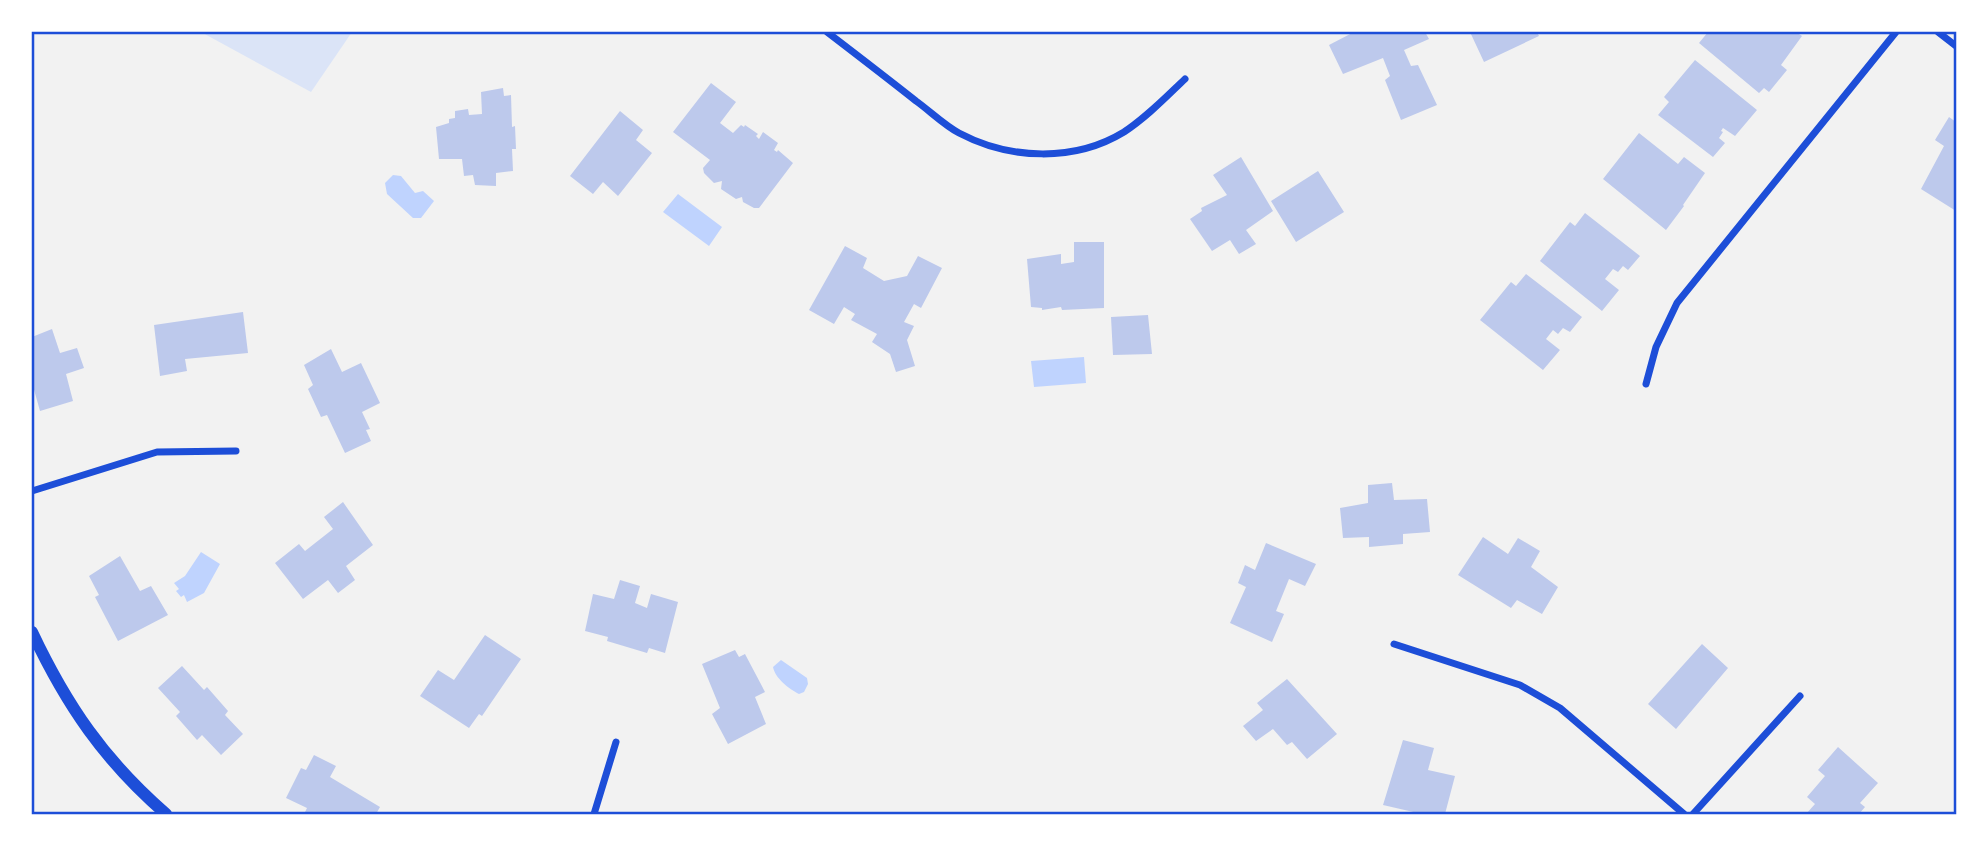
<svg xmlns="http://www.w3.org/2000/svg" width="1988" height="846" viewBox="0 0 1988 846" font-family="'DM Sans',sans-serif">
  <style>
    .green { fill: #dbe4f7 }
    .water { fill: #bfd3fe }
    .building { fill: #bdc9ec }
    .lines { fill: none; stroke-linecap: round; stroke-linejoin: round }
    .minor { stroke: #1d4ed8; stroke-width: 7 }
    .tertiary { stroke: #1d4ed8; stroke-width: 12 }
    .neatline { fill: none; stroke: #1d4ed8; stroke-width: 2.5 }
  </style>
  <rect width="100%" height="100%" fill="#f2f2f2"/>
  <path class="green" d="M 201,32 L 352,32 L 311,92 Z"/>
  <path class="water" d="M 393,175 L 401,176 L 415,193 L 423,191 L 434,201 L 421,218 L 413,218 L 387,194 L 385,183 Z
    M 678,194 L 722,227 L 709,246 L 663,212 Z
    M 1084,357 L 1086,383 L 1034,387 L 1031,361 Z
    M 201,552 L 220,564 L 204,593 L 187,602 L 184,595 L 181,597 L 176,591 L 179,589 L 174,583 L 185,576 Z
    M 781,660 L 807,678 L 808,684 L 804,692 L 799,694 C 789,689 775,678 773,667 Z"/>
  <path class="building" d="M 1354,32 L 1425,32 L 1429,39 L 1404,50 L 1411,66 L 1418,65 L 1437,105 L 1401,120 L 1385,80 L 1390,76 L 1383,58 L 1343,74 L 1329,45 Z
    M 1470,32 L 1537,32 L 1539,36 L 1484,62 Z
    M 1708,32 L 1796,32 L 1802,36 L 1781,65 L 1787,70 L 1769,92 L 1764,88 L 1759,93 L 1699,43 Z
    M 1695,60 L 1757,110 L 1735,136 L 1723,128 L 1721,131 L 1723,132 L 1719,138 L 1725,143 L 1713,157 L 1658,115 L 1669,102 L 1664,97 Z
    M 711,83 L 736,102 L 720,123 L 733,133 L 741,125 L 744,127 L 745,125 L 758,134 L 756,136 L 759,139 L 763,132 L 778,143 L 774,150 L 777,152 L 778,150 L 793,163 L 759,208 L 754,208 L 743,202 L 742,197 L 736,199 L 721,189 L 722,181 L 714,183 L 704,173 L 703,168 L 710,160 L 673,132 Z
    M 503,88 L 504,96 L 511,95 L 512,127 L 515,126 L 516,149 L 512,149 L 513,171 L 496,173 L 496,186 L 475,185 L 473,175 L 464,176 L 462,159 L 439,159 L 436,127 L 449,123 L 449,119 L 455,118 L 455,111 L 468,109 L 469,115 L 482,114 L 481,92 Z
    M 620,111 L 643,130 L 636,140 L 652,153 L 618,196 L 603,182 L 593,194 L 570,176 Z
    M 1949,117 L 1956,122 L 1956,211 L 1921,189 L 1944,146 L 1935,140 Z
    M 1639,133 L 1678,164 L 1684,157 L 1705,173 L 1683,205 L 1684,206 L 1666,230 L 1603,179 Z
    M 1241,157 L 1273,211 L 1246,230 L 1256,244 L 1239,254 L 1230,240 L 1212,251 L 1190,219 L 1202,211 L 1201,208 L 1227,195 L 1213,175 Z
    M 1318,171 L 1344,212 L 1296,242 L 1271,201 Z
    M 1585,213 L 1640,256 L 1628,270 L 1623,266 L 1618,272 L 1613,269 L 1605,279 L 1619,290 L 1602,311 L 1540,261 L 1570,222 L 1575,226 Z
    M 1074,242 L 1104,242 L 1104,308 L 1062,310 L 1061,307 L 1042,310 L 1042,308 L 1031,307 L 1027,259 L 1061,254 L 1061,264 L 1074,262 Z
    M 845,246 L 867,258 L 863,268 L 884,281 L 907,276 L 918,256 L 942,268 L 921,308 L 914,304 L 904,322 L 914,326 L 907,340 L 915,366 L 896,372 L 890,354 L 872,342 L 877,334 L 851,320 L 855,314 L 844,307 L 834,324 L 809,310 Z
    M 1526,274 L 1582,317 L 1570,332 L 1563,328 L 1558,334 L 1553,330 L 1546,339 L 1560,350 L 1543,370 L 1480,320 L 1511,282 L 1516,286 Z
    M 243,312 L 248,353 L 185,359 L 187,371 L 160,376 L 154,325 Z
    M 1148,315 L 1152,354 L 1113,355 L 1111,317 Z
    M 52,329 L 60,353 L 77,348 L 84,368 L 66,374 L 73,401 L 40,411 L 33,386 L 32,386 L 32,337 Z
    M 331,349 L 342,372 L 361,363 L 380,403 L 362,412 L 370,429 L 366,430 L 371,441 L 345,453 L 327,415 L 321,417 L 308,389 L 313,385 L 304,365 Z
    M 1392,483 L 1394,500 L 1427,499 L 1430,532 L 1403,534 L 1403,544 L 1369,547 L 1369,537 L 1343,538 L 1340,508 L 1368,503 L 1368,485 Z
    M 343,502 L 373,545 L 346,566 L 355,580 L 338,593 L 328,580 L 303,599 L 275,563 L 299,544 L 305,551 L 333,529 L 324,517 Z
    M 1483,537 L 1508,554 L 1518,538 L 1540,551 L 1531,567 L 1558,587 L 1542,614 L 1517,600 L 1511,608 L 1458,575 Z
    M 1266,543 L 1316,564 L 1305,586 L 1289,579 L 1276,611 L 1284,614 L 1272,642 L 1230,623 L 1246,587 L 1238,583 L 1245,565 L 1255,570 Z
    M 120,556 L 140,591 L 151,586 L 168,615 L 118,641 L 95,597 L 99,595 L 89,576 Z
    M 620,580 L 640,586 L 635,603 L 647,608 L 651,594 L 678,602 L 665,653 L 649,648 L 647,653 L 607,641 L 608,637 L 585,631 L 593,594 L 614,599 Z
    M 485,635 L 521,659 L 482,716 L 479,714 L 469,728 L 420,696 L 438,670 L 454,680 Z
    M 1702,644 L 1728,668 L 1676,729 L 1648,704 Z
    M 735,650 L 739,657 L 745,654 L 765,692 L 755,697 L 766,724 L 728,744 L 712,714 L 720,708 L 702,664 Z
    M 182,666 L 204,690 L 207,687 L 228,711 L 225,715 L 243,734 L 221,755 L 202,735 L 197,740 L 176,716 L 180,712 L 158,688 Z
    M 1287,679 L 1337,734 L 1307,759 L 1292,742 L 1287,745 L 1273,729 L 1256,741 L 1243,726 L 1263,710 L 1257,703 Z
    M 1403,740 L 1434,748 L 1428,770 L 1455,776 L 1445,814 L 1422,814 L 1383,805 Z
    M 1838,747 L 1878,783 L 1860,803 L 1865,807 L 1859,814 L 1806,814 L 1815,804 L 1807,797 L 1825,776 L 1818,770 Z
    M 314,755 L 336,766 L 330,777 L 380,807 L 376,814 L 304,814 L 307,808 L 286,798 L 301,768 L 306,770 Z"/>
  <g class="lines">
    <path class="minor" d="M 827,32 C 857,55 887,78 916,101 C 930,111 944,125 959,133 C 1010,160 1075,162 1124,132 C 1147,117 1166,97 1185,79
      M 1938,32 L 1956,46
      M 1646,384 L 1656,347 L 1677,303 L 1896,32
      M 32,491 L 157,452 L 236,451
      M 1394,644 L 1520,685 L 1560,708 L 1684,814
      M 594,814 L 616,742
      M 1693,814 L 1800,696"/>
    <path class="tertiary" d="M 32,632 C 67,706 104,760 166,814"/>
  </g>
  <rect width="1988" height="846" fill="none" stroke="#ffffff" stroke-width="66"/>
  <rect x="33" y="33" width="1922" height="780" class="neatline"/>
</svg>
